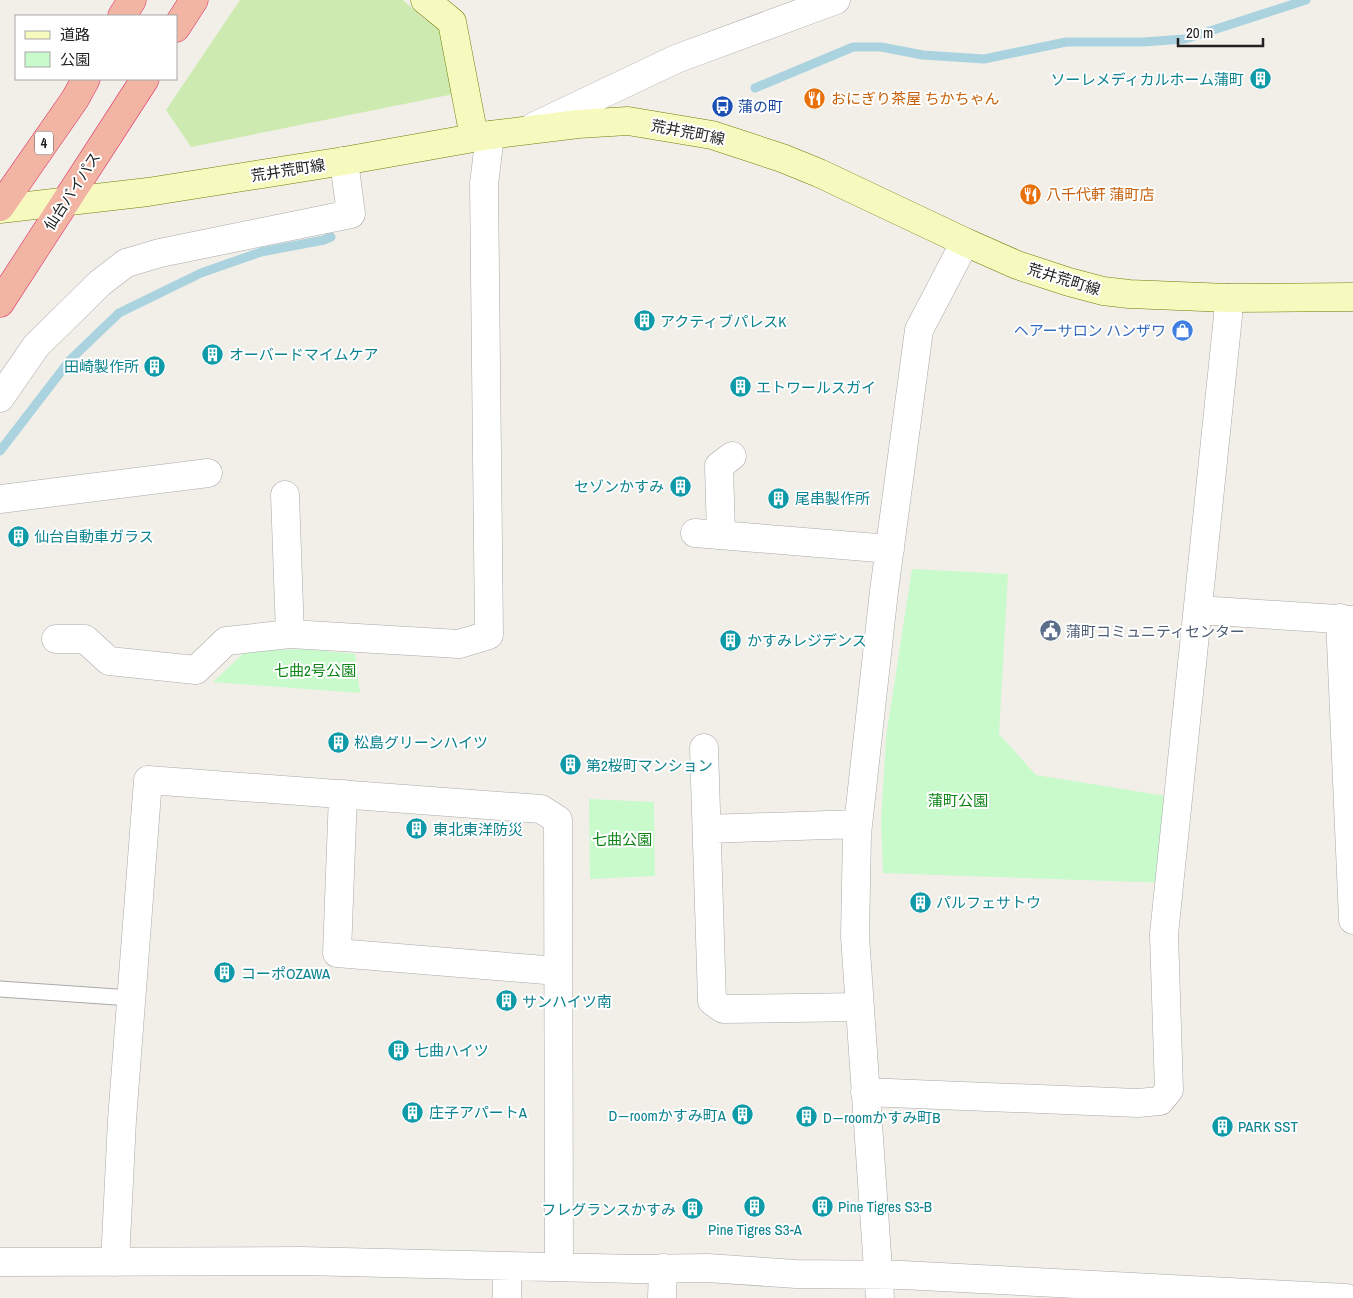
<svg xmlns="http://www.w3.org/2000/svg" width="1353" height="1298" viewBox="0 0 1353 1298" font-family="'Archivo Narrow','Noto Sans JP',sans-serif">
  <style>
    .grass { fill: #cdebb0 }
    .park { fill: #c8facc }
    .lines { fill: none; stroke-linecap: round; stroke-linejoin: round }
    .stream { stroke: #aad3df; stroke-width: 9 }
    .service-casing { stroke: #a9a9a9; stroke-width: 17 }
    .minor-casing { stroke: #a9a9a9; stroke-width: 29 }
    .tertiary-casing { stroke: #a9a9a9; stroke-width: 29 }
    .secondary-casing { stroke: #707d05; stroke-width: 29 }
    .trunk-casing { stroke: #dc2a67; stroke-width: 29 }
    .service { stroke: #fff; stroke-width: 15 }
    .minor { stroke: #fff; stroke-width: 28 }
    .tertiary { stroke: #fff; stroke-width: 28 }
    .secondary { stroke: #f7fabf; stroke-width: 28 }
    .trunk { stroke: #f2b4a3; stroke-width: 28 }
    .labels { text-anchor: middle; dominant-baseline: central; stroke-width: 4; stroke-linejoin: round; paint-order: stroke }
    .shield { fill: #fff; stroke: #646464; stroke-width: 1 }
    .shield-label { font-size: 14px; font-weight: bold; fill: #222 }
    .culture-label { font-size: 15px; fill: #0d838f; stroke: #fff; text-anchor: start }
    .food-label { font-size: 15px; fill: #c56008; stroke: #fff; text-anchor: start }
    .transit-label { font-size: 15px; fill: #164399; stroke: #fff; text-anchor: start }
    .street-label { font-size: 15px; fill: #222; stroke: #fff }
    .shop-label { font-size: 15px; fill: #366cbe; stroke: #fff; text-anchor: end }
    .service-label { font-size: 15px; fill: #4e5e75; stroke: #fff; text-anchor: start }
    .park-label { font-size: 15px; fill: #0c8416; stroke: #fff }
  </style>
  <rect width="100%" height="100%" fill="#f2efe9"/>
  <path class="grass" d="M 240,0 L 403,0 L 424,19 L 443,30 L 454,94 L 191,147 L 166,110 Z"/>
  <path class="park" d="M 912,569 L 1008,574 L 999,734 L 1036,775 L 1178,798 L 1170,883 L 883,873 L 881,822 L 886,737 Z
    M 304,649 L 355,654 L 360,693 L 213,682 L 246,651 Z
    M 589,799 L 654,802 L 655,876 L 590,879 Z"/>
  <g class="lines">
    <path class="stream" d="M 755,88 L 853,47 L 881,47 L 923,55 L 984,59 L 1066,42 L 1143,42 L 1185,39 L 1306,0
      M 0,451 L 70,360 L 119,313 L 201,273 L 261,252 L 324,240 L 331,237"/>
    <defs>
      <path id="service" d="M 0,989 L 131,998"/>
      <path id="minor" d="M 0,398 L 36,346 L 100,283 L 126,263 L 160,253 L 351,214 L 344,161
        M 285,495 L 290,634
        M 0,499 L 208,473
        M 695,533 L 890,549
        M 721,535 L 719,466 L 732,456
        M 1198,610 L 1353,620
        M 1340,618 L 1353,920
        M 56,639 L 85,639 L 109,661 L 196,670 L 226,641 L 290,634 L 459,644 L 489,635 L 484,184 L 490,135
        M 704,748 L 712,1001 L 723,1009 L 860,1007
        M 343,794 L 337,953 L 558,971
        M 707,829 L 858,824
        M 865,1092 L 1138,1103 L 1160,1101 L 1169,1090 L 1164,934 L 1228,316 L 1228,298
        M 0,1262 L 302,1261 L 636,1269 L 707,1268 L 796,1274 L 902,1275 L 1346,1298
        M 115,1262 L 122,1120 L 148,780 L 541,809 L 558,820 L 559,1267
        M 507,1298 L 507,1266
        M 662,1298 L 663,1268
        M 880,1298 L 855,936 L 857,834 L 884,591 L 919,330 L 965,242"/>
      <path id="tertiary" d="M 533,127 L 676,59 L 836,0"/>
      <path id="secondary" d="M 425,0 L 452,22 L 474,137
        M 0,209 L 148,192 L 344,161 L 490,135 L 578,124 L 628,121 L 712,135 L 782,158 L 819,173 L 965,242 L 1017,265 L 1069,282 L 1103,291 L 1129,294 L 1228,298 L 1353,297"/>
      <path id="trunk" d="M 122,16 L 132,0
        M 176,28 L 194,0
        M 0,207 L 75,99 L 86,79
        M 0,303 L 145,79"/>
    </defs>
    <use href="#service" class="service-casing"/>
    <use href="#minor" class="minor-casing"/>
    <use href="#tertiary" class="tertiary-casing"/>
    <use href="#secondary" class="secondary-casing"/>
    <use href="#trunk" class="trunk-casing"/>
    <use href="#service" class="service"/>
    <use href="#minor" class="minor"/>
    <use href="#tertiary" class="tertiary"/>
    <use href="#secondary" class="secondary"/>
    <use href="#trunk" class="trunk"/>
  </g>
  <defs>
    <symbol id="building-disc" viewBox="-11 -11 22 22"><circle r="9.5" fill="#0f9aa8" stroke="#fff"/><path d="M-4-6H4V6H1V3H-1V6H-4ZM-2.5-4.3h1.7v1.8h-1.7ZM.8-4.3h1.7v1.8H.8ZM-2.5-1h1.7V.8h-1.7ZM.8-1h1.7V.8H.8Z" fill="#fff"/></symbol>
    <symbol id="restaurant-disc" viewBox="-11 -11 22 22"><circle r="9.5" fill="#e8710a" stroke="#fff"/><path d="M-5-6h1v4h1v-4h1v4h1v-4h1v5L-1.5 .5V6h-2V.5L-5-1ZM5-6V6H3V1.5H1.5Q1.5-4 5-6Z" fill="#fff"/></symbol>
    <symbol id="bus-disc" viewBox="-11 -11 22 22"><circle r="9.5" fill="#1a4fb4" stroke="#fff"/><path d="M-5-6H5V4H4V6H2V4H-2V6H-4V4H-5ZM-3.5-4V0h7V-4ZM-3.5 1.2v1.5H-2V1.2ZM2 1.2v1.5H3.5V1.2Z" fill="#fff"/></symbol>
    <symbol id="shop-disc" viewBox="-11 -11 22 22"><circle r="9.5" fill="#3f7fe0" stroke="#fff"/><path d="M-5-2.5h2.3a2.7 3.5 0 0 1 5.4 0H5L5.5 6h-11ZM-1.5-2.5h3a1.5 2.3 0 0 0-3 0Z" fill="#fff"/></symbol>
    <symbol id="civic-disc" viewBox="-11 -11 22 22"><circle r="9.5" fill="#5c6f8a" stroke="#fff"/><path d="M-.6-6.5H3V-4.5H.6V-3L4-1V1h2V6H-6V1h2V-1L-.6-3ZM-1.2 2.5V6h2.4V2.5Z" fill="#fff"/></symbol>
  </defs>
  <g fill-rule="evenodd">
    <use href="#building-disc" x="1248" y="66" width="25" height="25"/>
    <use href="#restaurant-disc" x="802" y="86" width="25" height="25"/>
    <use href="#bus-disc" x="710" y="94" width="25" height="25"/>
    <use href="#restaurant-disc" x="1018" y="182" width="25" height="25"/>
    <use href="#building-disc" x="632" y="308" width="25" height="25"/>
    <use href="#shop-disc" x="1170" y="318" width="25" height="25"/>
    <use href="#building-disc" x="200" y="342" width="25" height="25"/>
    <use href="#building-disc" x="142" y="354" width="25" height="25"/>
    <use href="#building-disc" x="728" y="374" width="25" height="25"/>
    <use href="#building-disc" x="668" y="474" width="25" height="25"/>
    <use href="#building-disc" x="766" y="486" width="25" height="25"/>
    <use href="#building-disc" x="6" y="524" width="25" height="25"/>
    <use href="#civic-disc" x="1038" y="618" width="25" height="25"/>
    <use href="#building-disc" x="718" y="628" width="25" height="25"/>
    <use href="#building-disc" x="326" y="730" width="25" height="25"/>
    <use href="#building-disc" x="558" y="752" width="25" height="25"/>
    <use href="#building-disc" x="404" y="816" width="25" height="25"/>
    <use href="#building-disc" x="908" y="890" width="25" height="25"/>
    <use href="#building-disc" x="212" y="960" width="25" height="25"/>
    <use href="#building-disc" x="494" y="988" width="25" height="25"/>
    <use href="#building-disc" x="386" y="1038" width="25" height="25"/>
    <use href="#building-disc" x="400" y="1100" width="25" height="25"/>
    <use href="#building-disc" x="730" y="1102" width="25" height="25"/>
    <use href="#building-disc" x="794" y="1104" width="25" height="25"/>
    <use href="#building-disc" x="1210" y="1114" width="25" height="25"/>
    <use href="#building-disc" x="742" y="1194" width="25" height="25"/>
    <use href="#building-disc" x="810" y="1194" width="25" height="25"/>
    <use href="#building-disc" x="680" y="1196" width="25" height="25"/>
  </g>
  <g class="labels">
    <rect class="shield" x="35" y="131.5" width="18" height="23" rx="4"/>
    <g class="shield-label">
      <text x="44" y="143">4</text>
    </g>
    <g class="culture-label">
      <text x="1244" y="79" text-anchor="end">ソーレメディカルホーム蒲町</text>
      <text x="660" y="321">アクティブパレスK</text>
      <text x="229" y="354">オーバードマイムケア</text>
      <text x="139" y="366" text-anchor="end">田崎製作所</text>
      <text x="756" y="387">エトワールスガイ</text>
      <text x="664" y="486" text-anchor="end">セゾンかすみ</text>
      <text x="795" y="498">尾串製作所</text>
      <text x="34" y="536">仙台自動車ガラス</text>
      <text x="747" y="640">かすみレジデンス</text>
      <text x="354" y="742">松島グリーンハイツ</text>
      <text x="586" y="765">第2桜町マンション</text>
      <text x="433" y="829">東北東洋防災</text>
      <text x="936" y="902">パルフェサトウ</text>
      <text x="241" y="973">コーポOZAWA</text>
      <text x="522" y="1001">サンハイツ南</text>
      <text x="414" y="1050">七曲ハイツ</text>
      <text x="429" y="1112">庄子アパートA</text>
      <text x="726" y="1115" text-anchor="end">D―roomかすみ町A</text>
      <text x="823" y="1117">D―roomかすみ町B</text>
      <text x="1238" y="1126">PARK SST</text>
      <text x="838" y="1206">Pine Tigres S3-B</text>
      <text x="676" y="1209" text-anchor="end">フレグランスかすみ</text>
      <text x="755" y="1229" text-anchor="middle">Pine Tigres S3-A</text>
    </g>
    <g class="food-label">
      <text x="831" y="98">おにぎり茶屋 ちかちゃん</text>
      <text x="1046" y="194">八千代軒 蒲町店</text>
    </g>
    <g class="transit-label">
      <text x="738" y="106">蒲の町</text>
    </g>
    <g class="street-label">
      <text transform="translate(688 132) rotate(11)">荒井荒町線</text>
      <text transform="translate(288 170) rotate(-9)">荒井荒町線</text>
      <text transform="translate(72 191) rotate(-57)">仙台バイパス</text>
      <text transform="translate(1064 279) rotate(17)">荒井荒町線</text>
    </g>
    <g class="shop-label">
      <text x="1166" y="330">ヘアーサロン ハンザワ</text>
    </g>
    <g class="service-label">
      <text x="1066" y="631">蒲町コミュニティセンター</text>
    </g>
    <g class="park-label">
      <text x="315" y="670">七曲2号公園</text>
      <text x="958" y="800">蒲町公園</text>
      <text x="622" y="839">七曲公園</text>
    </g>
  </g>
  <rect x="15" y="15" width="162" height="65" fill="#ffffff" stroke="#a7a7a7"/>
  <rect x="25" y="31" width="25" height="8" fill="#f7fabf" stroke="#a7a7a7"/>
  <text x="60" y="40" font-size="15" fill="#222222">道路</text>
  <rect x="25" y="52" width="25" height="15" fill="#c8facc" stroke="#a7a7a7"/>
  <text x="60" y="65" font-size="15" fill="#222222">公園</text>
  <path d="M1178 38v8h85v-8" fill="none" stroke="#222222" stroke-width="2.5"/>
  <text x="1186" y="38" font-size="15" fill="#222222" stroke="#ffffff" stroke-width="4" paint-order="stroke">20 m</text>
</svg>
